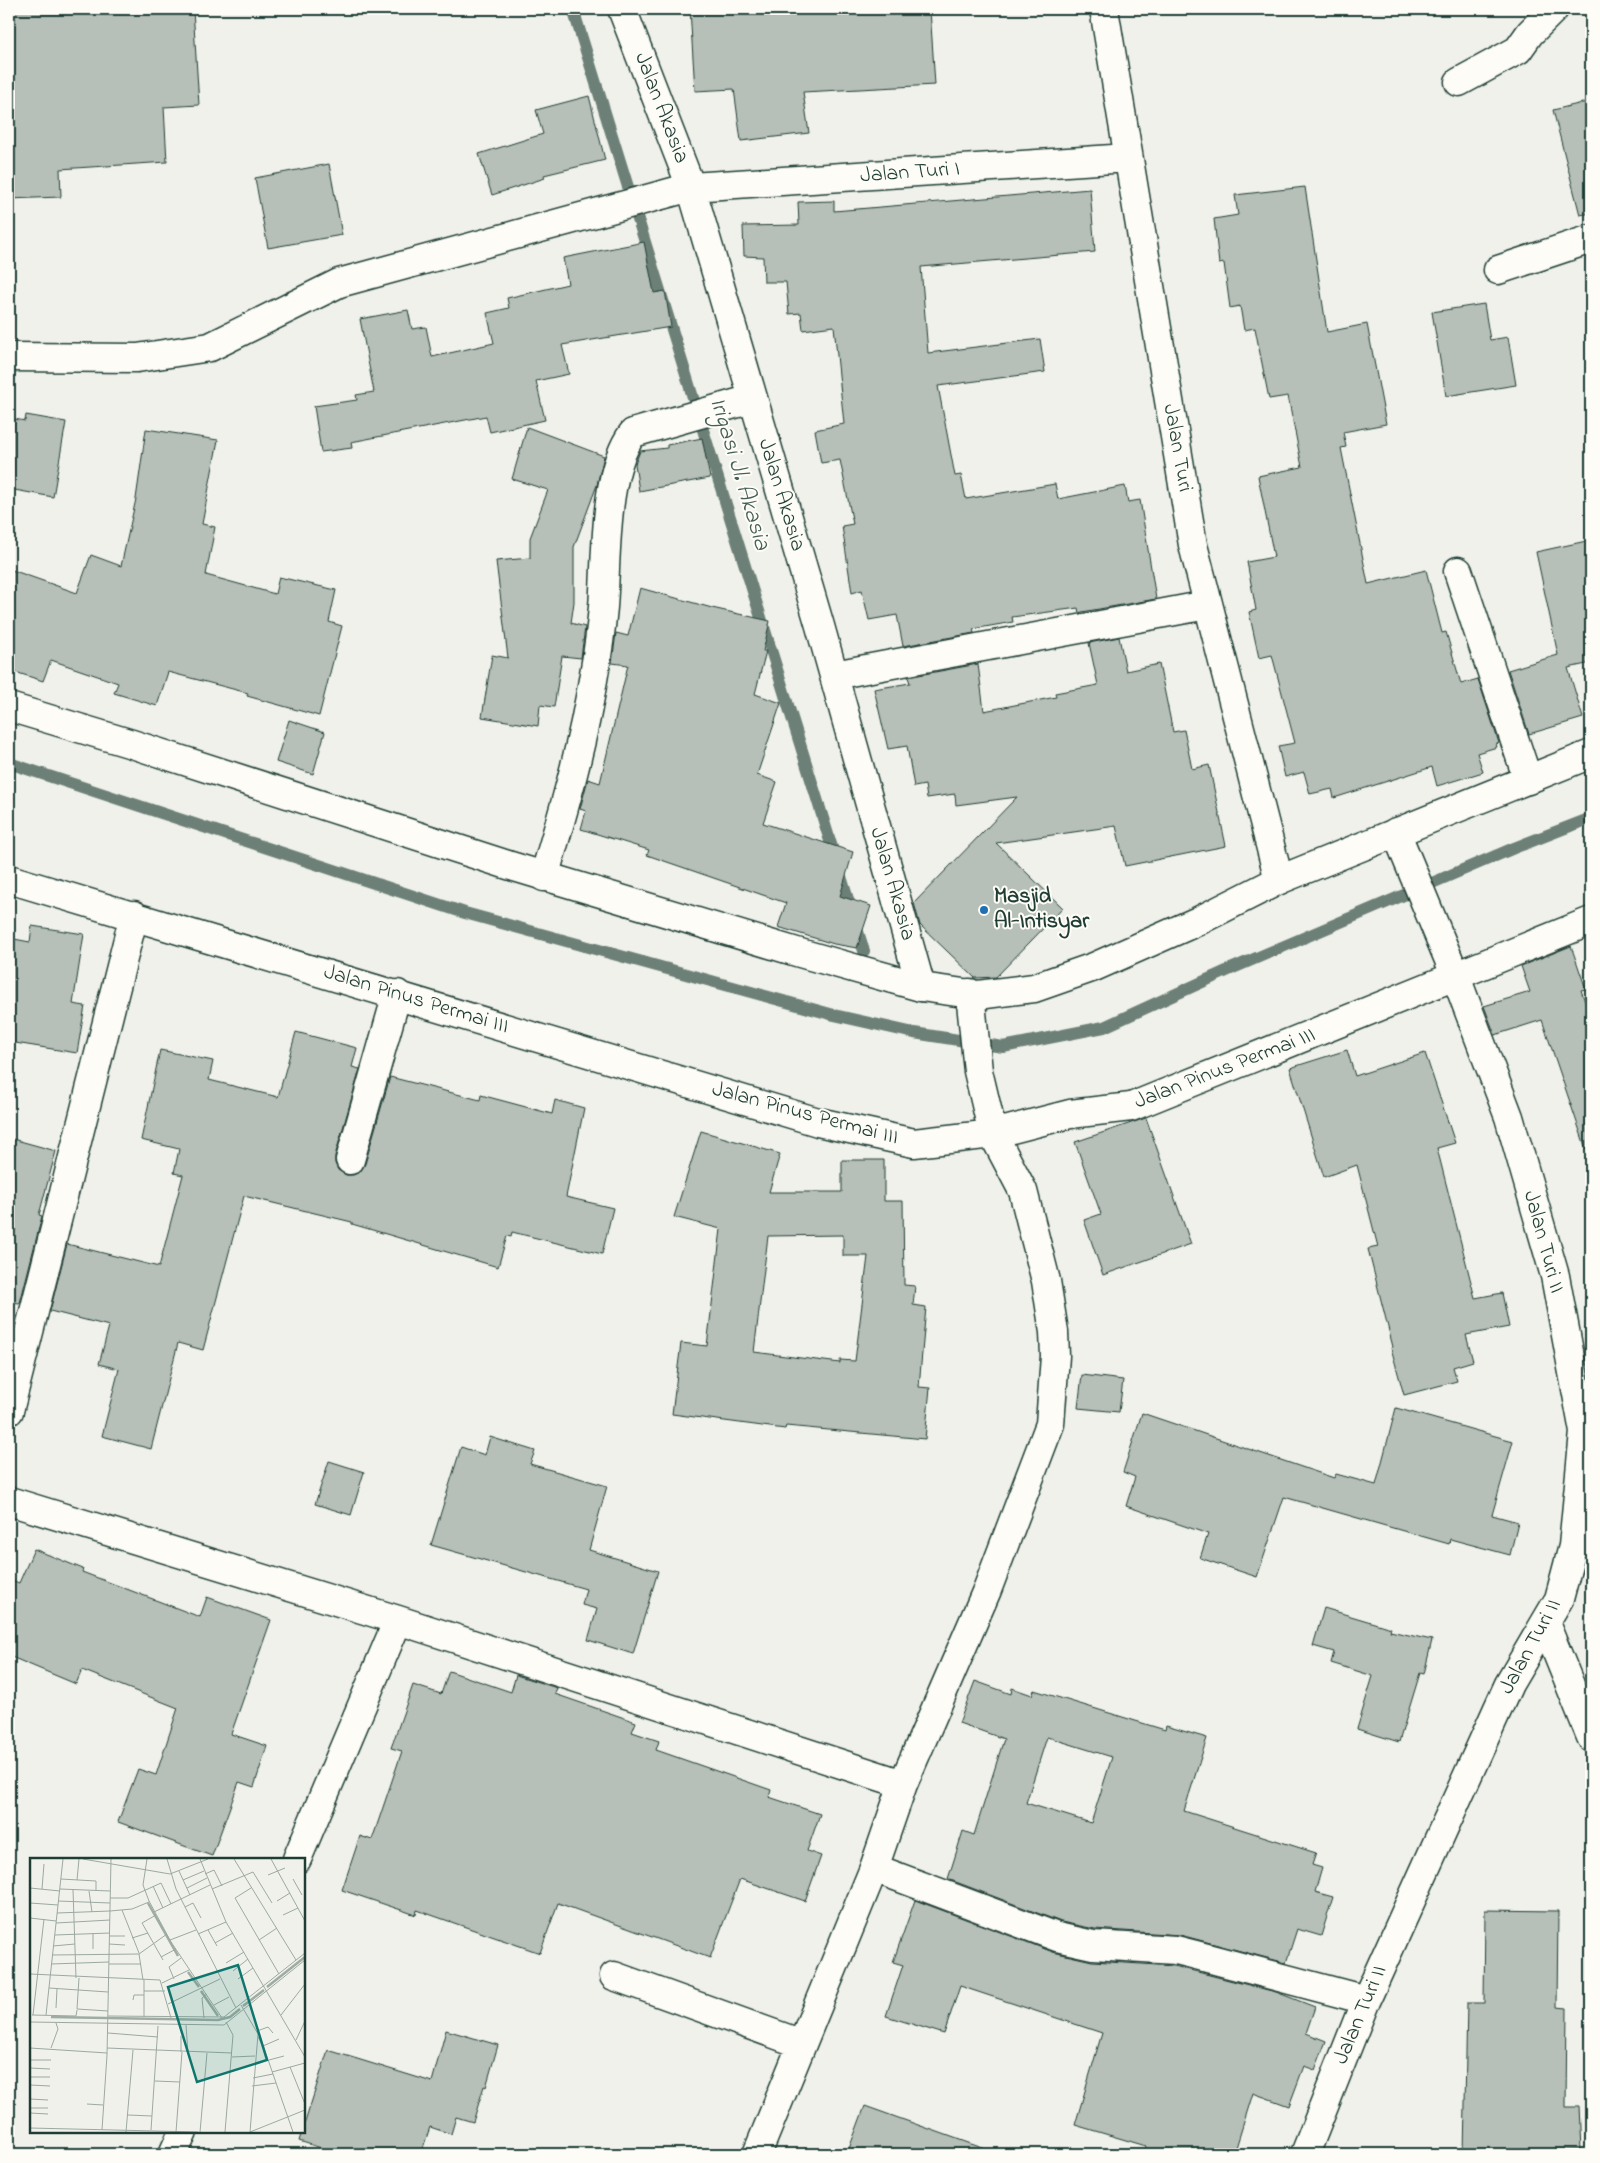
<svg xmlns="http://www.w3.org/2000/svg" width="1600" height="2163" viewBox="0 0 1600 2163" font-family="'Indie Flower',sans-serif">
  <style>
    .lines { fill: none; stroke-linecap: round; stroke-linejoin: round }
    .stream { stroke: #6c8077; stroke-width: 12 }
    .building { fill: #b6bfb8; stroke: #1f3d34; fill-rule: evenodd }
    .minor-casing { stroke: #1f3d34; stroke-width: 31 }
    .tertiary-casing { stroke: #1f3d34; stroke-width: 31 }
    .minor { stroke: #fdfcf7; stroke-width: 28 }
    .tertiary { stroke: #fdfcf7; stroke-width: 28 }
    .poi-dot { fill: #1f6fb2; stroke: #fdfcf7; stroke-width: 2 }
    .labels { text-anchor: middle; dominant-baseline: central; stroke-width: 4; stroke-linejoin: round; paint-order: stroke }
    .street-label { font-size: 22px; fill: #1f3d34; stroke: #fdfcf7 }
    .poi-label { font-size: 22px; font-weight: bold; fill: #1f3d34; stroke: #fdfcf7; text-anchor: start }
    .water-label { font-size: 24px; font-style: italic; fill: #455e56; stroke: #fdfcf7 }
    .inset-river { fill: none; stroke: #9faca4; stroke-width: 2.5 }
    .inset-road { fill: none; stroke: #9ca9a2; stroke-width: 1 }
    .view { fill: #0f766e; fill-opacity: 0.15; stroke: #0f766e; stroke-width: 2.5 }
    .inset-edge { fill: none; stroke: #1f3d34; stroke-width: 2.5 }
  </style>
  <rect width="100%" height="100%" fill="#f0f1eb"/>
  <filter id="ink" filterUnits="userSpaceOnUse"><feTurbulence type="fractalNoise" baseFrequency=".02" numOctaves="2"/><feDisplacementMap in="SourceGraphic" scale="10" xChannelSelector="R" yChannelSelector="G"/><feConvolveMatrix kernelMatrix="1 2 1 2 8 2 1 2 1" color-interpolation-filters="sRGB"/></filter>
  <g filter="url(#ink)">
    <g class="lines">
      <path class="stream" d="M 573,9 L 864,951
        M 9,763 L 465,913 L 834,1015 L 914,1033 L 1003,1047 L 1104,1027 L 1233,968 L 1514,848 L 1591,818"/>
    </g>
    <path class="building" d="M 9,9 L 193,9 L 199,105 L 164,107 L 167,162 L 60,169 L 61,197 L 9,199 Z
      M 690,9 L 930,9 L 935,85 L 803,92 L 809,133 L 741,141 L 734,89 L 695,91 Z
      M 589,96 L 605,160 L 544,175 L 545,178 L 492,195 L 479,154 L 543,134 L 536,110 Z
      M 1591,101 L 1591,213 L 1580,215 L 1553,110 Z
      M 329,164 L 342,235 L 268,248 L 255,178 Z
      M 1305,187 L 1327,332 L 1367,324 L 1386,424 L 1343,432 L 1346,447 L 1341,448 L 1368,584 L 1426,570 L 1442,633 L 1446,632 L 1461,684 L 1478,679 L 1499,743 L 1496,744 L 1497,747 L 1477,753 L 1483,772 L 1437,786 L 1432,767 L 1334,798 L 1332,789 L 1310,794 L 1304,772 L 1285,777 L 1278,746 L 1295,743 L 1272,655 L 1259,658 L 1249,612 L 1256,610 L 1247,562 L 1274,557 L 1258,476 L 1302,467 L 1288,396 L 1269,399 L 1255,328 L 1244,330 L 1240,306 L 1230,308 L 1224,263 L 1219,264 L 1214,219 L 1238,215 L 1235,195 Z
      M 1090,189 L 1095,252 L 921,267 L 928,353 L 1040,339 L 1045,372 L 938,386 L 955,476 L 961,475 L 966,499 L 1055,484 L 1058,499 L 1125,486 L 1128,502 L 1140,500 L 1156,599 L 1082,612 L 1079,613 L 1078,608 L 1012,617 L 1013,622 L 973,629 L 974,633 L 903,646 L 897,615 L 869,620 L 862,590 L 852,593 L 842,526 L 853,524 L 840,460 L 821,463 L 815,430 L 844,424 L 834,326 L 803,330 L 801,313 L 789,314 L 786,282 L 764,282 L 763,257 L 744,256 L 743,226 L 799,225 L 798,202 L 834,201 L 834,211 Z
      M 644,242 L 654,293 L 665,291 L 671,327 L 562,345 L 569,374 L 536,381 L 545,420 L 490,432 L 486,416 L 351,442 L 352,448 L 321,452 L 314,406 L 357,400 L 356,395 L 374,392 L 360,319 L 408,310 L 412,329 L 426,327 L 432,357 L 494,343 L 487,313 L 509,308 L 507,298 L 568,284 L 563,258 Z
      M 1484,304 L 1490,340 L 1508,337 L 1516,385 L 1446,396 L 1432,312 Z
      M 26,415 L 66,422 L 53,497 L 9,489 L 9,418 L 25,421 Z
      M 527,427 L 604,456 L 597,485 L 574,547 L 574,602 L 571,623 L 585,627 L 581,658 L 562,656 L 554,707 L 540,705 L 538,726 L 482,717 L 492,655 L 508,658 L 496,561 L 530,558 L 530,538 L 548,490 L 512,479 Z
      M 146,429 L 218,440 L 202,524 L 215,527 L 206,575 L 275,594 L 279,577 L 336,590 L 329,622 L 342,626 L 319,716 L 247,696 L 248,693 L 168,672 L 157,706 L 114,693 L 118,683 L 51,660 L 43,681 L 9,670 L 9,569 L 77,593 L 91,555 L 121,566 L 136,499 Z
      M 702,438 L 710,478 L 639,491 L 635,464 L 640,451 L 667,448 L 667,445 Z
      M 1591,540 L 1591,663 L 1568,668 L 1583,718 L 1529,734 L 1508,670 L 1558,655 L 1536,552 Z
      M 640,588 L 712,608 L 770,621 L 763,651 L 766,651 L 755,694 L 781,703 L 757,775 L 777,782 L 763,823 L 853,852 L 840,896 L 871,906 L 857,948 L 834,944 L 778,927 L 786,903 L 647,855 L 649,850 L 581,829 L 586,811 L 580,809 L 588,779 L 600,783 L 628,665 L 612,663 L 616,633 L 628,636 Z
      M 1119,637 L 1126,671 L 1159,664 L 1173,732 L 1184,730 L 1192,769 L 1209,765 L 1226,846 L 1125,866 L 1116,826 L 996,843 L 1063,908 L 996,977 L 975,978 L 920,925 L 914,903 L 1017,797 L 956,805 L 955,794 L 927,798 L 925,785 L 914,787 L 907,746 L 888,749 L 874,689 L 910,683 L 908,677 L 978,664 L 984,711 L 1056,697 L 1055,693 L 1098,685 L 1089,643 Z
      M 289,720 L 325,732 L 313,774 L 276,762 Z
      M 32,926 L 84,934 L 73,1004 L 85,1006 L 77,1053 L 9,1042 L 9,938 L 30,942 Z
      M 1571,946 L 1586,989 L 1581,990 L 1591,1019 L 1591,1148 L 1586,1149 L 1542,1020 L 1495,1035 L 1484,1006 L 1530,992 L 1521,966 Z
      M 296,1032 L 357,1048 L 352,1067 L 360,1069 L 335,1156 L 335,1163 L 338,1170 L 346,1175 L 353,1175 L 360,1172 L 365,1164 L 390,1077 L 480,1100 L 481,1095 L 552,1114 L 555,1100 L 584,1108 L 566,1197 L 613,1208 L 602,1254 L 512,1232 L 511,1237 L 507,1236 L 498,1267 L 352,1224 L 352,1222 L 244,1196 L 203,1350 L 178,1343 L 151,1449 L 102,1436 L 119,1369 L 99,1364 L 109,1326 L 50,1311 L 67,1244 L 159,1267 L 183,1175 L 174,1173 L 179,1149 L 141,1140 L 160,1050 L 213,1061 L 209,1080 L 278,1097 Z
      M 1347,1050 L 1355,1076 L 1425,1053 L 1455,1143 L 1437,1148 L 1475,1298 L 1502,1293 L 1509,1327 L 1466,1335 L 1473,1361 L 1453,1367 L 1457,1381 L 1404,1395 L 1391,1348 L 1393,1347 L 1368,1249 L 1378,1247 L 1357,1165 L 1324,1177 L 1290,1068 Z
      M 1146,1118 L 1191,1244 L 1103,1275 L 1084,1220 L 1101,1214 L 1075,1142 Z
      M 701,1131 L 780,1154 L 769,1192 L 842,1192 L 842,1160 L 884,1160 L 884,1201 L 903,1201 L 904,1285 L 915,1286 L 913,1305 L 926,1307 L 919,1387 L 930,1388 L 925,1439 L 786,1426 L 785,1429 L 672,1414 L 681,1343 L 707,1346 L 721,1229 L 674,1217 ZM 843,1235 L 843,1256 L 868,1256 L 855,1361 L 840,1360 L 840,1363 L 754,1352 L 768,1236 Z
      M 9,1138 L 56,1151 L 39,1215 L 42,1216 L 20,1303 L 9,1302 Z
      M 1082,1375 L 1123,1380 L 1119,1412 L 1078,1408 Z
      M 1396,1408 L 1513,1441 L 1492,1515 L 1518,1522 L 1510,1555 L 1450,1539 L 1449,1544 L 1284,1497 L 1257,1577 L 1200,1558 L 1208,1534 L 1126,1506 L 1135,1477 L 1123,1472 L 1142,1413 L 1334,1478 L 1336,1474 L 1376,1485 Z
      M 490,1437 L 535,1451 L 530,1464 L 607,1486 L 589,1550 L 658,1571 L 633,1654 L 588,1640 L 597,1609 L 582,1605 L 586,1589 L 431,1545 L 461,1447 L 485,1455 Z
      M 329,1461 L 364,1472 L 351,1515 L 315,1504 Z
      M 34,1549 L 83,1569 L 82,1572 L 200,1617 L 207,1597 L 271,1620 L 231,1734 L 267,1746 L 254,1787 L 239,1782 L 212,1856 L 118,1822 L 138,1769 L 156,1775 L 178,1708 L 82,1670 L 76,1684 L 9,1656 L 9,1579 L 19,1583 Z
      M 1324,1608 L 1391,1628 L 1390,1631 L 1432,1640 L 1424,1674 L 1420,1673 L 1399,1742 L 1357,1729 L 1373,1676 L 1331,1663 L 1334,1652 L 1313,1646 Z
      M 449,1671 L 511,1692 L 516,1675 L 557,1688 L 555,1694 L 636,1722 L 632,1732 L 659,1741 L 656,1750 L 771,1790 L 769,1797 L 820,1814 L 807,1851 L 821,1856 L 805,1901 L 740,1879 L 710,1958 L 558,1903 L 540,1953 L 417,1910 L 416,1915 L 342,1890 L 360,1836 L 372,1840 L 402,1751 L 391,1748 L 413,1685 L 441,1694 Z
      M 975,1681 L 1011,1694 L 1012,1688 L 1032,1695 L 1034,1690 L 1165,1730 L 1166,1726 L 1207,1738 L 1184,1811 L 1316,1853 L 1312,1865 L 1322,1868 L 1315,1892 L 1333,1897 L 1321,1936 L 1297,1929 L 1286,1963 L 1180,1935 L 1095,1929 L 1061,1922 L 948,1879 L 963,1831 L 974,1835 L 1004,1739 L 959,1723 ZM 1047,1737 L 1112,1757 L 1091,1823 L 1026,1803 Z
      M 915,1900 L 1053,1952 L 1092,1961 L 1174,1966 L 1276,1992 L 1315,2007 L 1306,2033 L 1326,2041 L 1315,2070 L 1304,2066 L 1289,2106 L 1253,2093 L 1234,2154 L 1144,2154 L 1146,2146 L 1075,2125 L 1102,2033 L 960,1986 L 944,2034 L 886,2016 L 903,1965 L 893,1962 Z
      M 1485,1910 L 1558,1911 L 1557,2007 L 1567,2008 L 1566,2106 L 1579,2106 L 1581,2150 L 1531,2152 L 1531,2154 L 1464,2154 L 1467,2003 L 1484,2003 Z
      M 446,2030 L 498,2045 L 486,2087 L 484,2086 L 473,2122 L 456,2117 L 451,2134 L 430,2127 L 421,2154 L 340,2154 L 299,2141 L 328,2050 L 432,2082 Z
      M 865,2106 L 988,2150 L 987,2154 L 847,2154 Z"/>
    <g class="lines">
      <defs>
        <path id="minor" d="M 622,9 L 691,187 L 820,626 L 921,987
          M 1104,9 L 1193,545 L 1279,880
          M 1459,82 L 1518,50 L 1530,33 L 1554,9
          M 1498,270 L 1591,239
          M 9,357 L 137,358 L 210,347 L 339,283 L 691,187 L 1128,158
          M 1458,571 L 1528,780
          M 834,675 L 1207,605
          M 544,877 C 564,810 583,743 594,674 C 598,652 601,629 603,607 C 607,558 603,472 633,433 L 752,399
          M 9,879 L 818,1122 L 914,1143 L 993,1134 L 1070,1114 L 1131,1107 L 1591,921
          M 350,1160 L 397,994
          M 9,1411 L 134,915
          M 9,1501 L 398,1620 L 903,1784
          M 1545,1623 L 1591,1737
          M 297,1859 L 398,1620
          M 874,1868 L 1057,1937 L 1093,1945 L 1176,1950 L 1196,1955 L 1366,2000
          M 614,1976 L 802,2044
          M 173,2154 L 183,2132
          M 757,2154 L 874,1868 L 903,1784 L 987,1590 L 1050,1424 L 1055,1356 L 1054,1332 L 1046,1281 L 1023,1191 L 993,1134 L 978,1071 L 970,993
          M 1305,2154 L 1366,2000 L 1509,1684 L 1559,1599 L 1573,1546 L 1584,1432 L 1555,1276 L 1509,1117 L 1456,977 L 1396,832"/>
        <path id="tertiary" d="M 9,707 L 132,744 L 511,866 L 800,953 L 921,987 L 978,995 L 1034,988 L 1094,967 L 1198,921 L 1279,880 L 1591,754"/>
      </defs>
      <use href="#minor" class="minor-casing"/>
      <use href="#tertiary" class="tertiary-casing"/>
      <use href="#minor" class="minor"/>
      <use href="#tertiary" class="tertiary"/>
    </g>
  </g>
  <circle class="poi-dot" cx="984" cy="910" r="5"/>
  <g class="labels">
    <g class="street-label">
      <text transform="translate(661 108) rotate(69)">Jalan Akasia</text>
      <text transform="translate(910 173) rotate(-4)">Jalan Turi I</text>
      <text transform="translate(1177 448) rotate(80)">Jalan Turi</text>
      <text transform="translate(781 495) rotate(73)">Jalan Akasia</text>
      <text transform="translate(892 884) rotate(74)">Jalan Akasia</text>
      <text transform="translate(416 1000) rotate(17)">Jalan Pinus Permai III</text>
      <text transform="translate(1225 1069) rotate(-21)">Jalan Pinus Permai III</text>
      <text transform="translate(805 1114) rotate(15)">Jalan Pinus Permai III</text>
      <text transform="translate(1543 1242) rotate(75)">Jalan Turi II</text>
      <text transform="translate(1531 1647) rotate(-61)">Jalan Turi II</text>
      <text transform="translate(1361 2015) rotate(-67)">Jalan Turi II</text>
    </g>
    <g class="poi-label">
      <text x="994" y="897">Masjid<tspan x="994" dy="25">Al-Intisyar</tspan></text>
    </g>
    <g class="water-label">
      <text transform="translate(739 474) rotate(73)">Irigasi Jl. Akasia</text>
    </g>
  </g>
  <g transform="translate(30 1858)">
    <rect width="275" height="275" fill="#f0f1eb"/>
    <path class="inset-river" d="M 118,45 L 148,98M 158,114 L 169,129M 237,129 L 275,99M 171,133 L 188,158M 213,148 L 234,132M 21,159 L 188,162 L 200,159 L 210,151"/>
    <path class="inset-road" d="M 53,1 L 140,16 L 178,1M 117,1 L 113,27 L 119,43 L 141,84 L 192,160M 137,1 L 146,31 L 206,150M 170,1 L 196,64 L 275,199M 204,1 L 266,102M 241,1 L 275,63M 149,13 L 160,37M 175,16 L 184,12 L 192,28M 238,17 L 255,10M 31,21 L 66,23 L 66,33M 263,21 L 272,37M 47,22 L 49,1M 153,22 L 174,13M 123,28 L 133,50M 0,30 L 30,33M 157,30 L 177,20M 221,30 L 205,40 L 249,116M 12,31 L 14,6M 30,31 L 80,33M 182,31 L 223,14 L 242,45M 43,32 L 46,120M 59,33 L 62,54M 80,40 L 98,40 L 131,25 L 141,46M 28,43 L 80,45M 247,43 L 260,35M 0,45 L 28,47M 155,49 L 163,45 L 171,60M 92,52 L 109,95M 124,54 L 180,27M 27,55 L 80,53 L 102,51 L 119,44M 126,57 L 112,65 L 133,102M 253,57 L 268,50M 0,60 L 26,63M 26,65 L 80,62M 178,72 L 187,88M 168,76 L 196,64M 25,77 L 80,75M 79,78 L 95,78M 102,80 L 118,75M 140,82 L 166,72M 229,82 L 247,70M 185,85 L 203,75M 79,86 L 95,87M 23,88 L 45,86M 63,91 L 63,75M 109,96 L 137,76M 109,96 L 113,122M 22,97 L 109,96M 131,99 L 146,91M 196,105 L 214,94M 21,106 L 79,104M 79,106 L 111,106M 203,113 L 218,101M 0,116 L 130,122 L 141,160M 49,120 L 47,151 L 78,153M 144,121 L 139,109 L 151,100M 208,121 L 223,110M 114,122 L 114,159M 132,125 L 159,112M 19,130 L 78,134M 114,133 L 135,133M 103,142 L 104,137 L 114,137M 138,146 L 190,121M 184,147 L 199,139M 211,147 L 228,176 L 220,274M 26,150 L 27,131M 2,157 L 46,158 L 47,152M 3,157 L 14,61M 16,157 L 33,1M 251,157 L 275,126M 78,158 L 194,159 L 275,95M 174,160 L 172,140 L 177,136M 0,164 L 194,167 L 275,102M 156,167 L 158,195M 227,173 L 238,169 L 243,175M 78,175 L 128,179M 151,178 L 151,194M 228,179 L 234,190 L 263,274M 266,182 L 275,163M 233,188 L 249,181M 0,190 L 77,195M 21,190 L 28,171 L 26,165M 77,190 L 202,195M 202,199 L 225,198M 0,202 L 21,202M 239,202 L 254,198M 260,209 L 275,246M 0,210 L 20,211M 242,214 L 275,205M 0,219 L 20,219M 223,220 L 243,216M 125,223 L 150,224M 0,227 L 20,228M 222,228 L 246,225M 0,241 L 18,242M 57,246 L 73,247M 0,250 L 18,250M 0,255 L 18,256M 98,257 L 122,258M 0,270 L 168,274M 72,272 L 77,197 L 81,1M 121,272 L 128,168M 96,274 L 103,192M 146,274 L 152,194M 170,274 L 177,195M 195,274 L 203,177 L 196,164M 220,274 L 275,252"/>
    <path class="view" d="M 208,107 L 237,202 L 167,224 L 138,129 Z"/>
    <rect width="275" height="275" class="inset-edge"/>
  </g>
  <rect width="1600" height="2163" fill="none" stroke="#fdfcf7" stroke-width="30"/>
  <rect x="15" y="15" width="1570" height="2133" fill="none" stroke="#1f3d34" stroke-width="2" filter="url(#ink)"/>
</svg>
